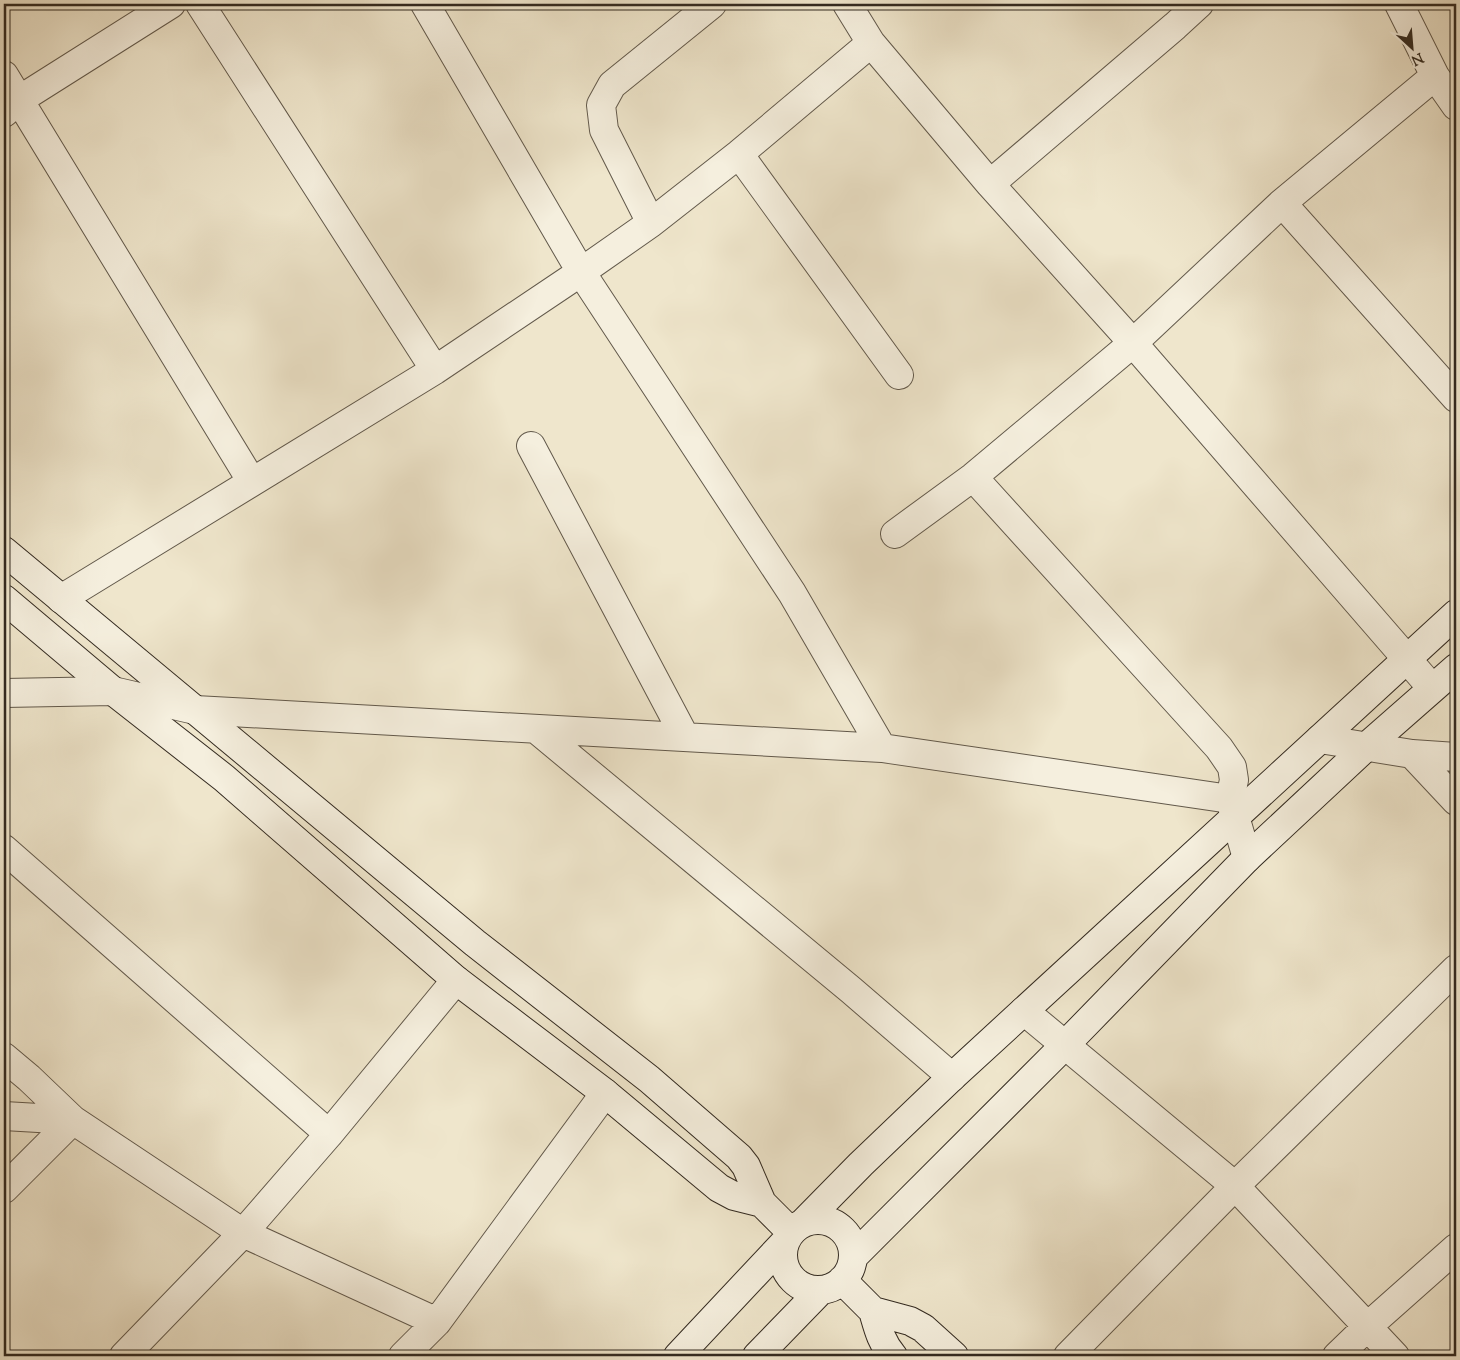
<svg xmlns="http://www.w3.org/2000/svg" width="1460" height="1360" viewBox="0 0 1460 1360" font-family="'Sorts Mill Goudy',serif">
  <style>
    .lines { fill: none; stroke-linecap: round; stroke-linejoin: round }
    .street-casing { stroke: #62594b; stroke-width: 30 }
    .secondary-casing { stroke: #332a20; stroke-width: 30 }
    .street { stroke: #f5efde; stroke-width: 28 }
    .secondary { stroke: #f5efde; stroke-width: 28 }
  </style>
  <rect width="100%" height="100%" fill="#efe6cc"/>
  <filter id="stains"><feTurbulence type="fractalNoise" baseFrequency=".004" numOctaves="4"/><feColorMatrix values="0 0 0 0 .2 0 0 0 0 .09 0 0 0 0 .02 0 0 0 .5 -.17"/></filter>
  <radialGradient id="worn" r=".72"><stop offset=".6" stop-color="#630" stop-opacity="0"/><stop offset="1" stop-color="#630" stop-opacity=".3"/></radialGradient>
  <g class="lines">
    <defs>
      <path id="street" d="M 200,4 L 435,370
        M 425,4 L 581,272 L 792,593 L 882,748
        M 847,4 L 871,43 L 990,184 L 1133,343 L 1432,688
        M 1399,4 L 1435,76 L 1456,106
        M 4,75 L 252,482
        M 4,113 L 19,100 L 171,4
        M 739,154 L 899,375
        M 990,184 L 1175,26 L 1199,4
        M 1282,203 L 1435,76
        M 651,223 L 604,130 L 601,105 L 612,85 L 712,4
        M 531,446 L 685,737
        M 973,477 L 1219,748 L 1232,767 L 1234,780 L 1230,799 L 1247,858
        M 895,534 L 973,477 L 1133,343 L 1282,203 L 1456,398
        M 61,599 L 435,370 L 581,272 L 651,223 L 739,154 L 871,43
        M 4,693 L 113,691 L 195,710 L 882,748 L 1230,799
        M 536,729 L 851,990 L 952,1077
        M 1320,739 L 1412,754 L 1456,757
        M 1412,754 L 1456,801
        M 4,849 L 329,1134
        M 1024,1011 L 1235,1186 L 1395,1356
        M 4,1057 L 29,1078 L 73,1120 L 4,1116
        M 4,1189 L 73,1120 L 243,1233 L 437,1322
        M 124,1356 L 243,1233 L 329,1134 L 456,980
        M 403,1356 L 437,1322 L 605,1093
        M 1068,1356 L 1235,1186 L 1456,969
        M 1337,1356 L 1367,1327 L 1456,1248"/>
      <path id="secondary" d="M 4,551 L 475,943 L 649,1079 L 739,1157 L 746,1166 L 762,1203 L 791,1232
        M 4,599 L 113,691 L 224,778 L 456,980 L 605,1093 L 719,1188 L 734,1196 L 762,1203
        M783 1255a35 35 0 1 1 70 0a35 35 0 1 1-70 0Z
        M 804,1222 L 861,1164 L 952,1077 L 1456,614
        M 853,1257 L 1065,1045 L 1247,858 L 1366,747 L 1456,668
        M 842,1280 L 873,1311 L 910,1321 L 923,1328 L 954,1356
        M 873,1311 C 878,1328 881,1342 893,1356
        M 678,1356 L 785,1242
        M 757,1356 L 821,1290"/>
    </defs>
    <use href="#street" class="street-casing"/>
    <use href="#secondary" class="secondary-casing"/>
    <use href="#street" class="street"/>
    <use href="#secondary" class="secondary"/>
  </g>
  <rect width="1460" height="1360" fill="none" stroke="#efe6cc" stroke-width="20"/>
  <rect x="5" y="5" width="1450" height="1350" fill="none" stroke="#332a20" stroke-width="2.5"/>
  <rect x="10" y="10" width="1440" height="1340" fill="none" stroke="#332a20"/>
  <g transform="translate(1412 48) rotate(154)" stroke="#f5efde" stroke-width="4" paint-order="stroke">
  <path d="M0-4L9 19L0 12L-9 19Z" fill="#332a20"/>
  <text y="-8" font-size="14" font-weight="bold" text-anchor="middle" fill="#332a20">N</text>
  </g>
  <rect width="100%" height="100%" filter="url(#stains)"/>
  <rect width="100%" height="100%" fill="url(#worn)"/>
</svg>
